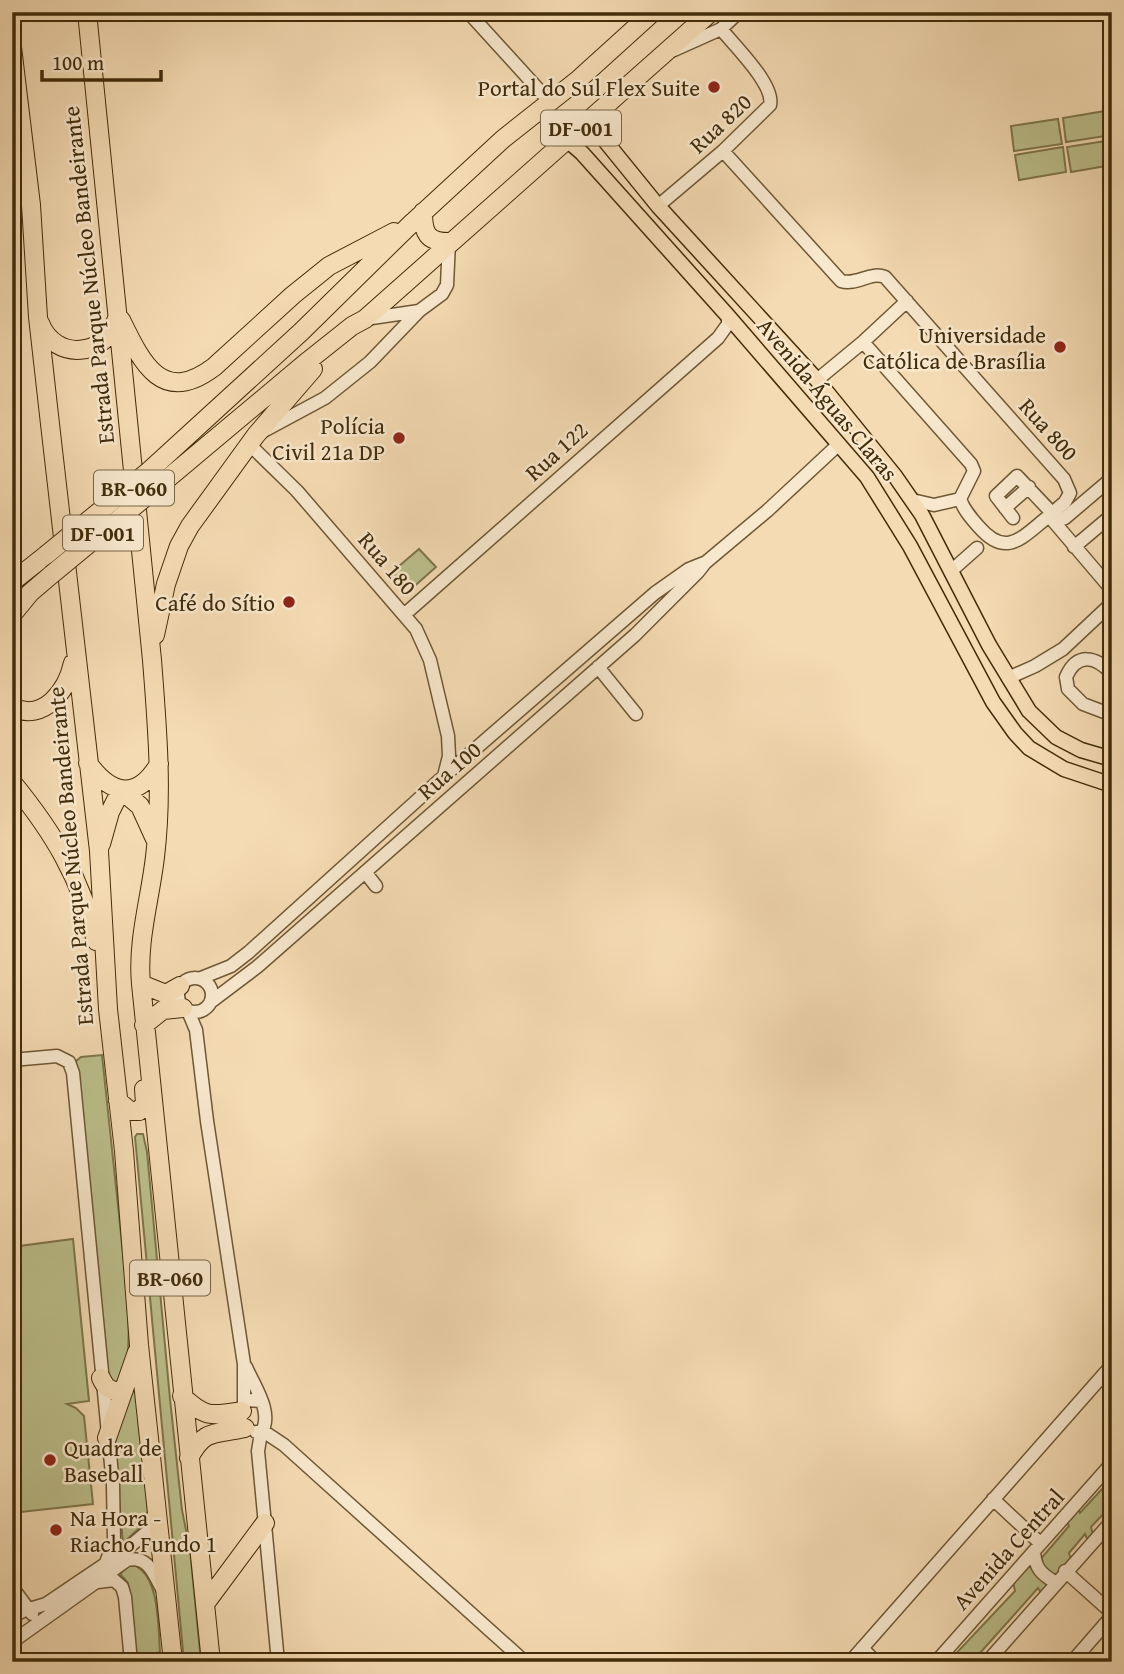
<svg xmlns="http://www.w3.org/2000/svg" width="1124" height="1674" viewBox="0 0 1124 1674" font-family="'Gentium Book Plus',serif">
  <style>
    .green { fill: #bcc08c; stroke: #7e764b; stroke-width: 2 }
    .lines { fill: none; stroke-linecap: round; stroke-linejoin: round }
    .minor-casing { stroke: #6e5834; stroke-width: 15 }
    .major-casing { stroke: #412c0a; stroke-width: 17 }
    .highway-casing { stroke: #412c0a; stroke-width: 20 }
    .minor { stroke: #f8e8ce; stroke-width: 12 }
    .major { stroke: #f5dbb3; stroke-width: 14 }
    .highway { stroke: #f5dbb3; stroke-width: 18 }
    .highway-bridge-casing { stroke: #412c0a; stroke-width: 20; stroke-linecap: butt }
    .highway-bridge { stroke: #f5dbb3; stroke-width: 18 }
    .poi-dot { fill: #8f2418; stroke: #f8e8ce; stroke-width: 2.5 }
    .labels { text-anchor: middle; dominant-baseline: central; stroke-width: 5; stroke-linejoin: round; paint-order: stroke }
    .shield { fill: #f8e8ce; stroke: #786445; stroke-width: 2 }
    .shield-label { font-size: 21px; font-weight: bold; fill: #412c0a }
    .poi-label { font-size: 23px; fill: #412c0a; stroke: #f8e8ce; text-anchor: end }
    .street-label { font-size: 23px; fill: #412c0a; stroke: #f8e8ce }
  </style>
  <rect width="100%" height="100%" fill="#f5dbb3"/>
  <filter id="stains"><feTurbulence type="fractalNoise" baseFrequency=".00286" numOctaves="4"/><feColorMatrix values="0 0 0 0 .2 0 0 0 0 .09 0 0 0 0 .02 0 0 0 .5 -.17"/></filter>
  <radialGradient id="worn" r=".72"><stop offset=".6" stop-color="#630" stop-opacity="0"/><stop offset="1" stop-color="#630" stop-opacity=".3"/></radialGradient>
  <path class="green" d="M 1111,110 L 1112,135 L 1066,142 L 1063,118 Z
    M 1058,119 L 1062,144 L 1014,151 L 1011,126 Z
    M 1112,140 L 1112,165 L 1071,172 L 1067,147 Z
    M 1063,147 L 1066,172 L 1019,180 L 1015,155 Z
    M 419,549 L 436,567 L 409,591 L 392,572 Z
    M 102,1055 L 129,1310 L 128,1359 L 120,1385 L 107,1380 L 75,1062 L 81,1057 Z
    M 137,1134 L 143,1134 L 147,1152 L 170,1399 L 182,1510 L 190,1550 L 201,1662 L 184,1662 L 135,1137 Z
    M 73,1239 L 89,1401 L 67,1404 L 76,1408 L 84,1416 L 93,1504 L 12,1513 L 12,1247 Z
    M 136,1373 L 148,1511 L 144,1524 L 123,1543 L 114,1443 Z
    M 1112,1478 L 1112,1514 L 1110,1516 L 1107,1510 L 1091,1527 L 1093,1535 L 1088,1541 L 1085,1534 L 1069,1553 L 1071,1560 L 1056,1577 L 1044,1571 L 1039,1561 L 1069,1526 L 1066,1520 L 1078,1508 L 1080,1513 Z
    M 1029,1563 L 1051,1583 L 1041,1593 L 1038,1588 L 972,1662 L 941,1662 L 948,1655 L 950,1660 L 1015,1591 L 1013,1582 Z
    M 131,1564 C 160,1572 158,1626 160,1652 L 154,1654 L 155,1660 L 160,1662 L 136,1662 L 128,1583 L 120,1574 Z"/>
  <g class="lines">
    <defs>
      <path id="minor" d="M 468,12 L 549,101
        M 674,50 L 721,29 L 739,12
        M 723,151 L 841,281 C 857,286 870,271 885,277 L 1064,479 L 1070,493 L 1065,502 L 1049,516 L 1112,590
        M 658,206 L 723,151 L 770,105 C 775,85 734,45 721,29
        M 365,319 L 419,311
        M 863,342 L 971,464 L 974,471 L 960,499 C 964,510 971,518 979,527 C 1007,559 1022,537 1049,516
        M 817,380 L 863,342 L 907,301
        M 260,433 L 325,398 L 370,362 L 419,311 L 442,294 L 447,285 L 449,242
        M 249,444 L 297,491 L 416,629 L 430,660 L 448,736 L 449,756 L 444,776
        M 912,500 L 934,505 L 960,499
        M 1005,508 L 1029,487
        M 1013,518 L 996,496 L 1017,476 L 1052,513
        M 1054,522 L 1065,518 L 1112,478
        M 1074,547 L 1112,515
        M 951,571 L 977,548
        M 405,614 L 718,338 L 728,324 L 728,316
        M 598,667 L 636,714
        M 1112,674 C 1096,656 1077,652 1066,677 L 1068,689 L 1083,704 L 1112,715
        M 1008,678 L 1035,666 L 1063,649 L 1112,603
        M 365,872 L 376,886
        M178 995a17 17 0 1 1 34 0a17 17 0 1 1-34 0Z
        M 201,978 L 231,966 L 249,952 L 444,776 L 655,593 L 689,569 L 704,563
        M 212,1001 L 257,967 L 635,635 L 698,572 L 705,563 L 767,511 L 839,444
        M 188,1011 L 196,1030 L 207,1121 L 244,1364 L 244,1404
        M 12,1060 L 57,1056 L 69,1062 L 73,1073 L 113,1485 L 114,1542 L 105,1565
        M 246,1367 C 254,1386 274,1413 261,1433 L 256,1432
        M 242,1409 L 244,1404 L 248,1400 L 261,1401
        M 263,1431 L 284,1445 L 525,1662
        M 261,1433 L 258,1451 L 278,1662
        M 993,1499 L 1040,1543
        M 1034,1551 C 1035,1568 1041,1574 1055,1582
        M 1065,1571 L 1112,1613
        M 98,1582 L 114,1580 L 122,1587 L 125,1597 L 131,1662
        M 12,1587 L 32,1614
        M 12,1617 L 23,1611 L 46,1604 L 123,1552 L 147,1532 L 155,1511
        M 12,1642 L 127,1560 C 148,1555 154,1574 162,1589
        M 862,1648 L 876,1662
        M 850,1662 L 1112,1365
        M 936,1662 L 1112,1463
        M 987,1662 L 1112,1521
        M 1072,1662 L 1112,1616"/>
      <path id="major" d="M 589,121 L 658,206 L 817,380 L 895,476 L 922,515 L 989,645 L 1029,711 L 1056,737 L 1081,750 L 1112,759
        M 567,140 L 582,153 L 728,316 L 867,477 L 910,546 L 993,702 L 1015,733 L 1029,748 L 1064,769 L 1112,785"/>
      <path id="highway" d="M 87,12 L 152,660 C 157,725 163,791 155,857 C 150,900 137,941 141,984 L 211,1662
        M 12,47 L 31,205 L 38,317 L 50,424 L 99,851 L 108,1009 L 124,1151 L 139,1345 L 173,1662
        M 423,212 C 423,233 427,242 449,242
        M 121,320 C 142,363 162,406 214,367 L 293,295 L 329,266 L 394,232
        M 40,323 C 55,362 107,357 117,318
        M 149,471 L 301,332 L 413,222 L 503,139 L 579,79 L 653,12
        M 154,490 L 308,361 L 352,326 L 365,319 L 711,12
        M 12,582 L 46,555
        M 12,615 L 30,593 L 51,575
        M 155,635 L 166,584 L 179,546 L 190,526 L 256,435 L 313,369
        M 12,707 C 44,723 67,690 73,663
        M 88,763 C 111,795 137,801 159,764
        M 12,782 C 53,832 81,878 96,941
        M 101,844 L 110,812 L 121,790 L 140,806 L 155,839
        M 141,984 L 166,994 L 180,986
        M 144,1025 L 163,1010 L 183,1008
        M 118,1101 L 130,1111 L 139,1111 L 145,1103 L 144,1089
        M 101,1378 C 106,1389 112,1393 124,1390
        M 182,1396 C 205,1418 211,1416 242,1411
        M 107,1438 L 137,1352
        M 189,1458 C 205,1428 214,1435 245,1428
        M 205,1604 L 265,1523"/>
    </defs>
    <use href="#minor" class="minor-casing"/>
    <use href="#major" class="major-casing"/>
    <use href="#highway" class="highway-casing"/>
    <use href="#minor" class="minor"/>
    <use href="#major" class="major"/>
    <use href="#highway" class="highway"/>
    <defs>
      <path id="highway-bridge" d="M 46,555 L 149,471
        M 51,575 L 154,490"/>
    </defs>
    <use href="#highway-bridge" class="highway-bridge-casing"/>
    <use href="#highway-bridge" class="highway-bridge"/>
  </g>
  <g class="poi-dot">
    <circle cx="714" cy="87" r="7"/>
    <circle cx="1060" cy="347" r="7"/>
    <circle cx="399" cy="438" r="7"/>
    <circle cx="289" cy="602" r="7"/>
    <circle cx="50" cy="1460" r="7"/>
    <circle cx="56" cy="1530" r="7"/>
  </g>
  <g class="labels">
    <g class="shield">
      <rect x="541" y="110.5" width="80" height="35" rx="5"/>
      <rect x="94" y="470.5" width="80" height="35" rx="5"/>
      <rect x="63" y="515.5" width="80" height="35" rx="5"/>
      <rect x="130" y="1260.5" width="80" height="35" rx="5"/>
    </g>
    <g class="shield-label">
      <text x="581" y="128">DF-001</text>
      <text x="134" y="488">BR-060</text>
      <text x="103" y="533">DF-001</text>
      <text x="170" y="1278">BR-060</text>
    </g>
    <g class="poi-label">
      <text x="700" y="87">Portal do Sul Flex Suite</text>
      <text x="1046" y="334">Universidade<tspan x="1046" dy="26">Católica de Brasília</tspan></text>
      <text x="385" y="425">Polícia<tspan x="385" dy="26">Civil 21a DP</tspan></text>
      <text x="275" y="602">Café do Sítio</text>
      <text x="64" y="1447" text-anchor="start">Quadra de<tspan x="64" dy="26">Baseball</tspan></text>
      <text x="70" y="1517" text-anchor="start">Na Hora -<tspan x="70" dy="26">Riacho Fundo 1</tspan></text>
    </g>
    <g class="street-label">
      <text transform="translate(720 123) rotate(-43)">Rua 820</text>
      <text transform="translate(88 275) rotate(-96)">Estrada Parque Núcleo Bandeirante</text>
      <text transform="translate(828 399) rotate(50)">Avenida Águas Claras</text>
      <text transform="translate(1049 429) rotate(48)">Rua 800</text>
      <text transform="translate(556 451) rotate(-42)">Rua 122</text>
      <text transform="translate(388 563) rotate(49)">Rua 180</text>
      <text transform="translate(449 770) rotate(-41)">Rua 100</text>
      <text transform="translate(70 856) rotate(-95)">Estrada Parque Núcleo Bandeirante</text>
      <text transform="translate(1008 1549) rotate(-48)">Avenida Central</text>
    </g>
  </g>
  <rect width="1124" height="1674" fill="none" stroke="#f5dbb3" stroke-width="42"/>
  <rect x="14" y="14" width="1096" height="1646" fill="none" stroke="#412c0a" stroke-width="3.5"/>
  <rect x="21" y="21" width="1082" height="1632" fill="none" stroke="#412c0a" stroke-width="2"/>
  <path d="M42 70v10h119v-10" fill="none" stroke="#412c0a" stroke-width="3.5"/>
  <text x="52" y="70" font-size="21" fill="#412c0a" stroke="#f8e8ce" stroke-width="5" paint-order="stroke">100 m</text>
  <rect width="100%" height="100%" filter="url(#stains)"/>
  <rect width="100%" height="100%" fill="url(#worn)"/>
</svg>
